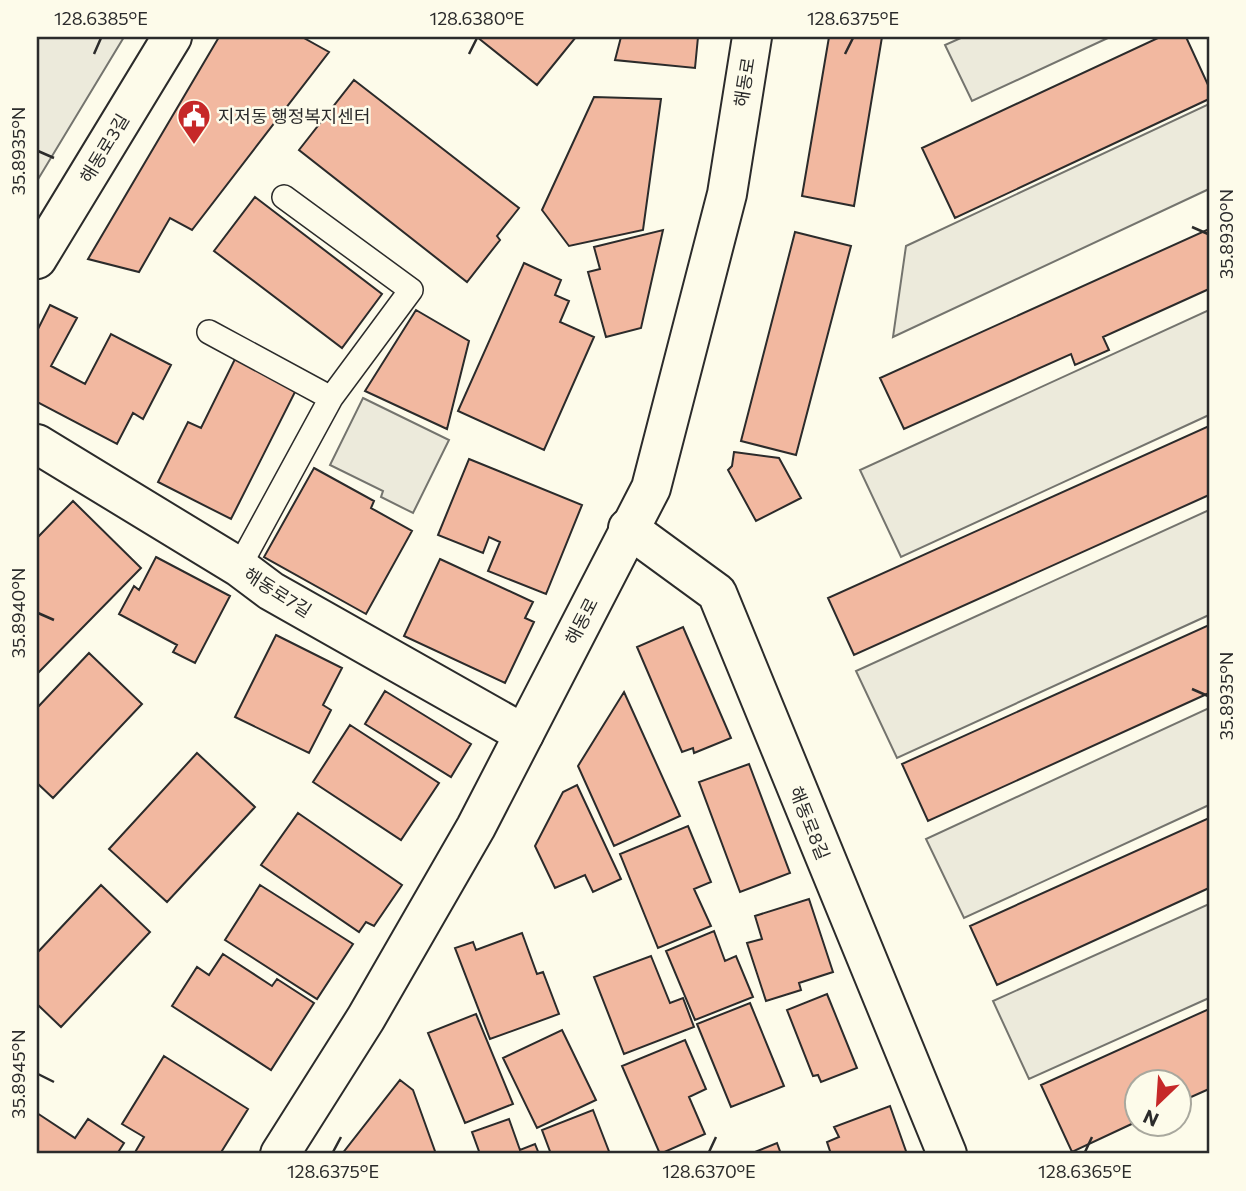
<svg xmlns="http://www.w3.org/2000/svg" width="1246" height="1191" viewBox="0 0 1246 1191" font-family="Commissioner,'Noto Sans KR',sans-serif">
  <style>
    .parking { fill: #eceadb; stroke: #74746e; stroke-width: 2 }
    .building { fill: #f2b8a0; stroke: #2b2b2b; stroke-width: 2 }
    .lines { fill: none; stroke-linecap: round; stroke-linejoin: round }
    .lane-casing { stroke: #2b2b2b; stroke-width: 26 }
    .street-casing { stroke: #2b2b2b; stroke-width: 42 }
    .secondary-casing { stroke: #2b2b2b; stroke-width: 42 }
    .lane { stroke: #fdfbea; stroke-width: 23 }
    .street { stroke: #fdfbea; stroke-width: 38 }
    .secondary { stroke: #fdfbea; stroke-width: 38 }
    .ticks { fill: none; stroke: #2b2b2b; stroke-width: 2.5 }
    .labels { text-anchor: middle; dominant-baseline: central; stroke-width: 5; stroke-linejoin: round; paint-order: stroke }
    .street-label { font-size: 18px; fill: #2b2b2b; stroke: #fdfbea }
    .poi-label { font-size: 18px; fill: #2b2b2b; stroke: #fdfbea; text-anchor: start }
    .neatline { fill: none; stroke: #2b2b2b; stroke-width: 2.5 }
    .ticks-label { font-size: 18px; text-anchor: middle; fill: #2b2b2b }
  </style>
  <rect width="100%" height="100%" fill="#fdfbea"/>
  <path class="parking" d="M 37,37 L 124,37 L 37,181 Z
    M 963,37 L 1110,37 L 972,101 L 945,45 Z
    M 1209,104 L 1209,189 L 893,337 L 906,246 Z
    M 1209,310 L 1209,415 L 901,557 L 860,470 Z
    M 363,398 L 449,440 L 413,513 L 381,497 L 383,491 L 330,465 Z
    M 1209,510 L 1209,615 L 897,758 L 856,671 Z
    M 1209,708 L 1209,805 L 964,918 L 926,839 Z
    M 1209,904 L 1209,998 L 1029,1079 L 993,1001 Z"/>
  <path class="building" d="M 219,37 L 302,37 L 329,52 L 192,230 L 170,218 L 139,272 L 88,259 Z
    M 477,37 L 576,37 L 537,85 Z
    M 621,37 L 698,37 L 695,68 L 615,60 Z
    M 829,37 L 882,37 L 854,206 L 802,196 Z
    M 1160,37 L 1186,37 L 1209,87 L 1209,99 L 955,218 L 922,148 Z
    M 354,80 L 519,208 L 497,236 L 500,240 L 467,282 L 299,150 Z
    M 594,97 L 661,99 L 643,230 L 569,246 L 542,210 Z
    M 255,197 L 382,294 L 342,348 L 214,251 Z
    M 1209,229 L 1209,289 L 1103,337 L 1109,350 L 1075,365 L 1071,354 L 904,429 L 880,378 Z
    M 663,230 L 641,328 L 606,337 L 588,272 L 600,269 L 594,247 Z
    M 795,232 L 851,246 L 796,455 L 741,441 Z
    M 524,263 L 561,280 L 555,295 L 569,301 L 560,322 L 594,337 L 544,450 L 458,411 Z
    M 50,305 L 77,318 L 51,366 L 85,384 L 111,334 L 171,365 L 143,419 L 133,413 L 117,444 L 37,402 L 37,331 Z
    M 416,310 L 469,341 L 447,429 L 365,391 Z
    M 236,357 L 297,388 L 231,519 L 158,482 L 188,422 L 201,428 Z
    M 1209,426 L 1209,495 L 854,655 L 828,598 Z
    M 734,452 L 779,458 L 801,498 L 756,521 L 728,470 L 732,466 Z
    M 469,459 L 582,505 L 546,594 L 488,571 L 500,542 L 489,537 L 483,553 L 438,535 Z
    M 314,468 L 374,501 L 371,508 L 412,531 L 366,614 L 264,557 Z
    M 73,501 L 141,568 L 37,674 L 37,538 Z
    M 156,557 L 230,596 L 195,663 L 173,652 L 177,645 L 119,614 L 134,586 L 139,590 Z
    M 440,559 L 533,602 L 525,618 L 534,622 L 505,683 L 404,636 Z
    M 1209,625 L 1209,693 L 928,821 L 902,764 Z
    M 683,627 L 731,738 L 694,753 L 693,748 L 682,752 L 637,647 Z
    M 276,635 L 342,668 L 323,705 L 331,710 L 309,753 L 235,717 Z
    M 89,653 L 142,704 L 53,798 L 37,783 L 37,708 Z
    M 385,691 L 471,744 L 451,777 L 365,724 Z
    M 624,692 L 680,816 L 614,846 L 578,766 Z
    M 350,725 L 439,783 L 401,840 L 313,782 Z
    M 197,753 L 255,807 L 167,902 L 109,849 Z
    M 749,764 L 790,873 L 740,892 L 699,782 Z
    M 577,785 L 621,879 L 593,892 L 585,875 L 555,888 L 535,846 L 563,792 Z
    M 298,813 L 402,885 L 374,926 L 366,922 L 359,932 L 261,865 Z
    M 1209,818 L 1209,888 L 997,985 L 970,926 Z
    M 688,826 L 711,882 L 694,889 L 711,926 L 658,948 L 620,854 Z
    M 101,885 L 150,932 L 61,1027 L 37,1004 L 37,953 Z
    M 260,885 L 353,944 L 317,999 L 225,940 Z
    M 809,899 L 833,972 L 799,983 L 801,990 L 766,1001 L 747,943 L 762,939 L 755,916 Z
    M 714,931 L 725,961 L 736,956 L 753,997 L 695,1020 L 666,951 Z
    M 522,933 L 537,974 L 543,972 L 559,1014 L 490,1039 L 455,948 L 473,942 L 476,950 Z
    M 223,954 L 272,986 L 277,979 L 314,1003 L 271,1070 L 172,1006 L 197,967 L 209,975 Z
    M 651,956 L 670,1003 L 683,998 L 694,1027 L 624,1054 L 594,977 Z
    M 827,994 L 857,1068 L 821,1082 L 818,1075 L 813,1076 L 787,1010 Z
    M 750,1003 L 784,1086 L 731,1107 L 697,1024 Z
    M 1209,1009 L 1209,1089 L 1180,1102 L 1180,1082 L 1138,1082 L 1138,1121 L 1072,1152 L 1041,1085 Z
    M 476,1014 L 513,1104 L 465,1123 L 428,1033 Z
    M 562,1030 L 596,1100 L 537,1128 L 503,1058 Z
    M 685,1040 L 706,1089 L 689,1097 L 705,1134 L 660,1154 L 622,1066 Z
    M 164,1056 L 248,1109 L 220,1154 L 134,1154 L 144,1137 L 122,1124 Z
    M 400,1080 L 413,1090 L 436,1154 L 342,1154 Z
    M 890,1106 L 907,1154 L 831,1154 L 827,1142 L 839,1137 L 834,1127 Z
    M 593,1110 L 610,1154 L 551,1154 L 542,1130 Z
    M 37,1113 L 75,1138 L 88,1119 L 124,1143 L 117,1154 L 37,1154 Z
    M 509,1119 L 520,1150 L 535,1144 L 539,1154 L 480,1154 L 472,1132 Z
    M 777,1143 L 781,1154 L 750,1154 Z"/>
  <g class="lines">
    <defs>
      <path id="lane" d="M 209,332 L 331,398
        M 239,567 L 331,398 L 411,290 L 284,197"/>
      <path id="street" d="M 37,259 L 172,37
        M 37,444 L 239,567 L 271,591 L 524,734
        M 628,528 L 717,593 L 947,1154"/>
      <path id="secondary" d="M 280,1154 L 366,1018 L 476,827 L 651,488 L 727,194 L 752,37"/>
    </defs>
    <use href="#lane" class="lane-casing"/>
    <use href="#street" class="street-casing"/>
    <use href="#secondary" class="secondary-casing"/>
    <use href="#lane" class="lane"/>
    <use href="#street" class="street"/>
    <use href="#secondary" class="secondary"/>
  </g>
  <path class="ticks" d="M 94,54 L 101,38M 469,54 L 477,38M 845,54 L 853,38M 38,151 L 54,158M 1192,227 L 1208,234M 38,613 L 54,620M 1192,689 L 1208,696M 38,1074 L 54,1082M 333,1152 L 341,1137M 709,1152 L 716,1137M 1085,1152 L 1092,1137"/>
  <defs>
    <symbol id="civic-pin" viewBox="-11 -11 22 30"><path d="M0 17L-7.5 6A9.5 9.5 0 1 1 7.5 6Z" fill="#c62828" stroke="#fdfbea"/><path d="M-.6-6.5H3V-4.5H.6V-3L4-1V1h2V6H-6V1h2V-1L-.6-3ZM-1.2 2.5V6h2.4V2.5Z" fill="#fff"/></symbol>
  </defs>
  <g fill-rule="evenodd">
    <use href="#civic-pin" x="175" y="97" width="38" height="52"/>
  </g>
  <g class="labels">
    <g class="street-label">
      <text transform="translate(744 82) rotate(-81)">해동로</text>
      <text transform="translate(104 148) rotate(-59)">해동로3길</text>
      <text transform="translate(278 592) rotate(32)">해동로7길</text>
      <text transform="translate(581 621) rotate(-63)">해동로</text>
      <text transform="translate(810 823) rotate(68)">해동로8길</text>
    </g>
    <g class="poi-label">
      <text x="218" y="116">지저동 행정복지센터</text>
    </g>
  </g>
  <rect width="1246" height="1191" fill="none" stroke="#fdfbea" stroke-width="77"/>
  <g transform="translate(1158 1103) rotate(205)"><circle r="33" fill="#fdfbea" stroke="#a9a89e" stroke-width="2"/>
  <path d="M0-5L12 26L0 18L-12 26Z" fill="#c62828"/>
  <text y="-10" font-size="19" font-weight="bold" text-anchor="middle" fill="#2b2b2b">N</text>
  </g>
  <rect x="38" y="38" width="1170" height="1114" class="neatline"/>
  <g class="ticks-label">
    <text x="101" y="25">128.6385°E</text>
    <text x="477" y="25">128.6380°E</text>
    <text x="853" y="25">128.6375°E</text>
    <text transform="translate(19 151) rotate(-90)" y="6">35.8935°N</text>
    <text transform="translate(1227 234) rotate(-90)" y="6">35.8930°N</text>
    <text transform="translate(19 613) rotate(-90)" y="6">35.8940°N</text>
    <text transform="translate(1227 696) rotate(-90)" y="6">35.8935°N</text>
    <text transform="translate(19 1074) rotate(-90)" y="6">35.8945°N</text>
    <text x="333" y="1178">128.6375°E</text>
    <text x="709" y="1178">128.6370°E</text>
    <text x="1085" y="1178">128.6365°E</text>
  </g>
</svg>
